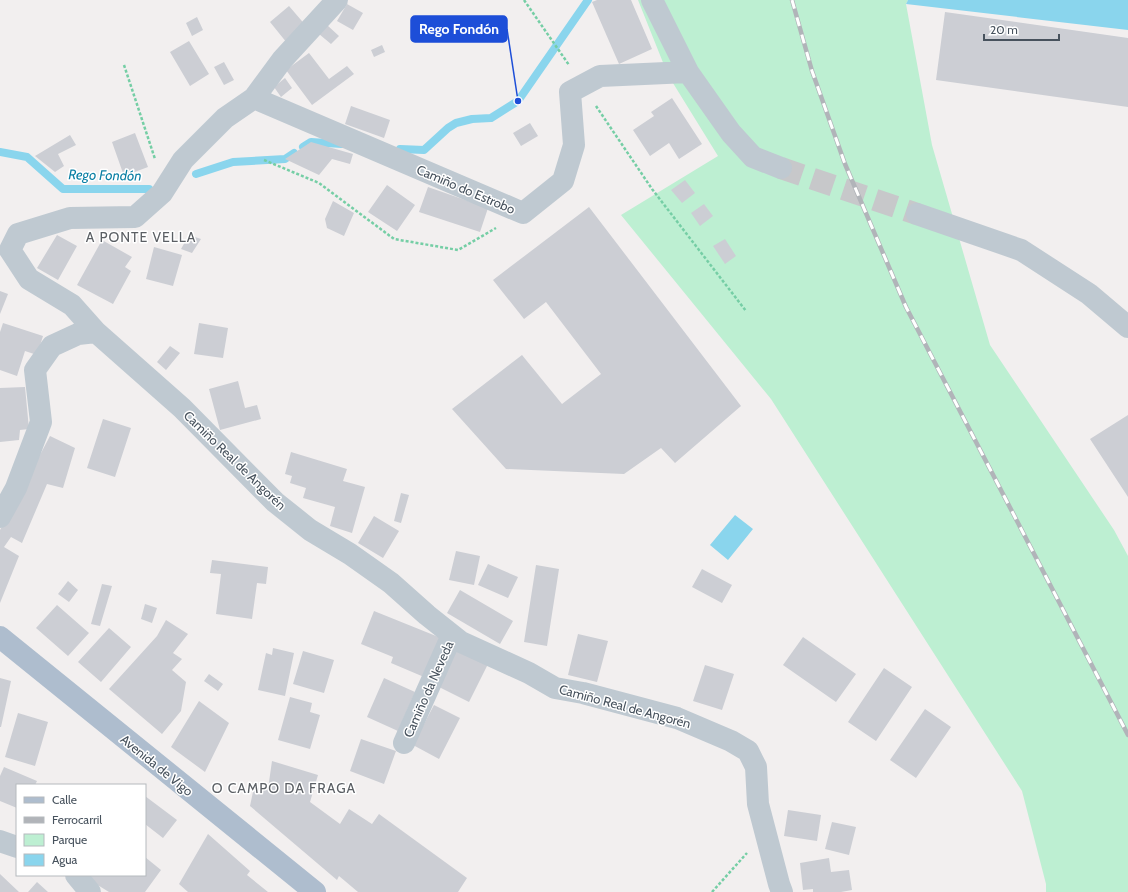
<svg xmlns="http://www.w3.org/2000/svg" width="1128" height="892" viewBox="0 0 1128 892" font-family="Cabin,sans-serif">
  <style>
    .green { fill: #bdefd2 }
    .water { fill: #8ad5ed }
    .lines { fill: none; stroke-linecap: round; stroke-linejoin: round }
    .stream { stroke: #8ad5ed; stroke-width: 8 }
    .building { fill: #ccced4 }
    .minor-tunnel { stroke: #c7c8ca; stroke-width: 22; stroke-dasharray: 22 11; stroke-linecap: butt }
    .path { stroke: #75cea5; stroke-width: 2.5; stroke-dasharray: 3 2; stroke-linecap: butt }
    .minor { stroke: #bfc9d1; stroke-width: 22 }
    .major { stroke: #aebdce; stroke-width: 22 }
    .rail-casing { stroke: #b1b4b9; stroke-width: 4.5 }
    .rail { stroke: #fff; stroke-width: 3; stroke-dasharray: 9; stroke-linecap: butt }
    .labels { text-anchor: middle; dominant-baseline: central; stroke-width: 3; stroke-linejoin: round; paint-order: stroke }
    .street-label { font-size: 13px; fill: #47525d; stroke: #fff }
    .water-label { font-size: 14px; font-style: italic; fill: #0b7fa4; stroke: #fff }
    .neighbourhood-label { font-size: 14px; letter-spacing: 1px; fill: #5b5f64; stroke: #fff }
    .leader { fill: none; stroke: #1d4ed8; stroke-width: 1.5 }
    .callout-dot { fill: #1d4ed8; stroke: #fff; stroke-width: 1.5 }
    .callout { fill: #1d4ed8; stroke: #1d4ed8; stroke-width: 1.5 }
    .callout-label { font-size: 14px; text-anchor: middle; font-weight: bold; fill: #fff }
  </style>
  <rect width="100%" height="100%" fill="#f2efef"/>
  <path class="green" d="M 638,0 L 908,0 L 906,4 L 932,145 L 990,345 L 1114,530 L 1128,556 L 1128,892 L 1046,892 L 1046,884 L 1022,791 L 771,399 L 621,215 L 718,156 L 668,75 Z"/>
  <path class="water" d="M 908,0 L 1128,0 L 1128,30 L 906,4 Z
    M 735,515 L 753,529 L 728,560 L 710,545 Z"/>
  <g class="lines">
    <path class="stream" d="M 303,147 L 311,142 L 342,144
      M 400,149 L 424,150 L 448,128 L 456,123 L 472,119 L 491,118 L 518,101 L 588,0
      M 0,152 L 27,157 L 63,189 L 149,189
      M 196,174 L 233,162 L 285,159 L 294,153"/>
  </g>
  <path class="building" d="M 597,0 L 631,0 L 652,49 L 619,64 L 592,2 Z
    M 347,4 L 363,13 L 353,30 L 337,21 Z
    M 289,6 L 307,27 L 287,43 L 270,22 Z
    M 945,12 L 1128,38 L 1128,107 L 936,80 Z
    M 197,17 L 203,30 L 192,36 L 186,23 Z
    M 327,25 L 339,36 L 331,44 L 319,34 Z
    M 189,41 L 209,74 L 190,86 L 170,52 Z
    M 382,45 L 385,52 L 374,57 L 371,50 Z
    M 309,53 L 329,79 L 347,66 L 354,74 L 312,105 L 286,70 Z
    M 224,62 L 234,80 L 224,85 L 214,67 Z
    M 285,78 L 292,88 L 281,97 L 274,87 Z
    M 672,98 L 702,144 L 679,159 L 669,143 L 650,156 L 633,130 L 654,116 L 651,112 Z
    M 351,106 L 390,120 L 384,138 L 345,124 Z
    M 530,123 L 538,136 L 521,146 L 513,133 Z
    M 135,133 L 148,167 L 124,176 L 112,142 Z
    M 70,135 L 76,145 L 58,154 L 64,166 L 55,172 L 35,156 Z
    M 311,142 L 353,154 L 350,164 L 332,159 L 319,175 L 285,159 Z
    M 685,180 L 695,193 L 682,203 L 671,190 Z
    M 387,185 L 415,205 L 397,231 L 368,212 Z
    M 428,187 L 488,208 L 480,232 L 419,212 Z
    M 333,201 L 354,213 L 344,236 L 327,228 L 325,219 Z
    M 704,204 L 713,216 L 700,226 L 691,213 Z
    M 589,207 L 741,406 L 675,463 L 661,448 L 624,474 L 506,469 L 452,409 L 522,355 L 562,404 L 601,374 L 546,302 L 524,319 L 493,280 Z
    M 57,235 L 77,246 L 58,280 L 37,268 Z
    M 189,235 L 201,239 L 192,253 L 181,249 Z
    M 725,239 L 736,256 L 725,264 L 713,246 Z
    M 102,240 L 132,257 L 125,267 L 131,271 L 113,304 L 77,285 Z
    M 154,247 L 182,255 L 173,286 L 146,279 Z
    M 0,291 L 8,294 L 0,314 Z
    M 3,323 L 43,336 L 37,355 L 25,351 L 17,376 L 0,370 L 0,332 Z
    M 199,323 L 228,328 L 223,358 L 194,354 Z
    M 170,346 L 180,353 L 166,370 L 157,362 Z
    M 238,381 L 245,408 L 257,405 L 261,419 L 220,430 L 209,389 Z
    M 25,387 L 29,429 L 20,430 L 19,440 L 0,442 L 0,388 Z
    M 1128,415 L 1128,497 L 1090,439 Z
    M 103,419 L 131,428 L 115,477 L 87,468 Z
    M 50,436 L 75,448 L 63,488 L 47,484 L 22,543 L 11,537 L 4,547 L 19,556 L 0,603 L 0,530 Z
    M 291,452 L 347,469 L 343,481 L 365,487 L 352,533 L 330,526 L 335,507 L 303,498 L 306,488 L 290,483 L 292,476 L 285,474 Z
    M 401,493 L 409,495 L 401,523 L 394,521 Z
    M 374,516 L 399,531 L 383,558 L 358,543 Z
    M 456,551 L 480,556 L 474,585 L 449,580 Z
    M 212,560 L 268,567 L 266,584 L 257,583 L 252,619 L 216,614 L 221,574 L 210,573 Z
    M 488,564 L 518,577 L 508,598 L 478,585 Z
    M 536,565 L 559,569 L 547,646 L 524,642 Z
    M 702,569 L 732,585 L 722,603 L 692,587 Z
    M 68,581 L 78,590 L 69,602 L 58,594 Z
    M 102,584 L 112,586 L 100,626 L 91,624 Z
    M 460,590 L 513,621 L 500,644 L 447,613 Z
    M 145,604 L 157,608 L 152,623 L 141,619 Z
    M 57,605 L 89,633 L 68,656 L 36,628 Z
    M 374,611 L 441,638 L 424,677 L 391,663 L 393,657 L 361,644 Z
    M 166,620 L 188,634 L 173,653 L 182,659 L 172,670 L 186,682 L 181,711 L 162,734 L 109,689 L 157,636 Z
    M 109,628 L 131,647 L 101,682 L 78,662 Z
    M 578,634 L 608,641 L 597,682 L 568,675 Z
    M 803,637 L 856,674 L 836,702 L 783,665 Z
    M 273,648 L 294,653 L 285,696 L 258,690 L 266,653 L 272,655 Z
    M 456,648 L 488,664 L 469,702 L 437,686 Z
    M 303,651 L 334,660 L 324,693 L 293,684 Z
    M 705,665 L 734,674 L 722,710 L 693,701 Z
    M 884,668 L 912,687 L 876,741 L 848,722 Z
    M 209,674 L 223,684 L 218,691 L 204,681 Z
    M 0,678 L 11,681 L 1,727 L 0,727 Z
    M 384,678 L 415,692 L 398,731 L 367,717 Z
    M 290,697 L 312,703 L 310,712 L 320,715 L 310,749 L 278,740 Z
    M 199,701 L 229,723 L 205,772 L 171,747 Z
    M 434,705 L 460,718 L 439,759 L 413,745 Z
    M 925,709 L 951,727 L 916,778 L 890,760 Z
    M 18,713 L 48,722 L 35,766 L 5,757 Z
    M 361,739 L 396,751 L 384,784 L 350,771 Z
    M 272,761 L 318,775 L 310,802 L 340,824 L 349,809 L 372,824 L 379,814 L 467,878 L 458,892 L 358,892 L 339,876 L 337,880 L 250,806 L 254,787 L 268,789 Z
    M 4,767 L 37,781 L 35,785 L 17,785 L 17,808 L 0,801 L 0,776 Z
    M 145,796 L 177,820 L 163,838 L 145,824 Z
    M 788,810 L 821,815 L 817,841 L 784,836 Z
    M 832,822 L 856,827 L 849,855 L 825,849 Z
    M 208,834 L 250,871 L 247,875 L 268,892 L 188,892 L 179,884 Z
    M 145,857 L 161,870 L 145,892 L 109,892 L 96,884 L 90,875 L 145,875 Z
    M 829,858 L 831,872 L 849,870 L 852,890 L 841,892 L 813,892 L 813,889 L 803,890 L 800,863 Z
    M 0,874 L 19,892 L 0,892 Z
    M 37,882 L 48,892 L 28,892 Z"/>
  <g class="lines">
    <path class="minor-tunnel" d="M 781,168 L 917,214"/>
    <path class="path" d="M 524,0 L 569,65
      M 124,65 L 155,159
      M 596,106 L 652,189 L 746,311
      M 264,160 L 319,183 L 394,239 L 458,250 L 496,228
      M 712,892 L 747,853"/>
    <path class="minor" d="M 337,0 L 282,60 L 254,98 L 225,118 L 183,160 L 162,193 L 135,217 L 70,218 L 18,234 L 10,250 L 29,279 L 72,305 L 96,332 L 182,408 L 275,502 L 310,530 L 350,554 L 391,583 L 427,615 L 461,642 L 529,673 L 555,688 L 583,693 L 677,718 L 731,741 L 748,751 L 756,767 L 758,804 L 779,884 L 782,892
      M 652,0 L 688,72 L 731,133 L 753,157 L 781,168
      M 254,98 L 523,213 L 563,181 L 574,145 L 570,92 L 600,76 L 688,72
      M 917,214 L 1021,250 L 1089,294 L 1128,327
      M 0,517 L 16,488 L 41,422 L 35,370 L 52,346 L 78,334 L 96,332
      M 404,743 L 452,635
      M 0,841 L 17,847
      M 76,875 L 90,892"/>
    <path class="major" d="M 0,637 L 315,892"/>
    <defs>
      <path id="rail" d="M 792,0 L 812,71 L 845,164 L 906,307 L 1128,735"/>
    </defs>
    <use href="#rail" class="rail-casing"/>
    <use href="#rail" class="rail"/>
  </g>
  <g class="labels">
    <g class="street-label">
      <text transform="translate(466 189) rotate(23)">Camiño do Estrobo</text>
      <text transform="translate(235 460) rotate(44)">Camiño Real de Angorén</text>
      <text transform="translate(428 689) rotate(-66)">Camiño da Neveda</text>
      <text transform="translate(625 706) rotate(15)">Camiño Real de Angorén</text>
      <text transform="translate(157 765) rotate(39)">Avenida de Vigo</text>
    </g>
    <g class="water-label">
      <text transform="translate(105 175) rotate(1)">Rego Fondón</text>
    </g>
    <g class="neighbourhood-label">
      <text x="141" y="237">A PONTE VELLA</text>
      <text x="284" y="788">O CAMPO DA FRAGA</text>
    </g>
  </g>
  <path class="leader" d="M518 101L507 29"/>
  <circle class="callout-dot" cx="518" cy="101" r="4"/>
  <rect class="callout" x="411" y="16" width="96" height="26" rx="4"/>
  <g class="callout-label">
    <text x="459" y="34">Rego Fondón</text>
  </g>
  <rect x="16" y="784" width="130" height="92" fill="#ffffff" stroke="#b5babe"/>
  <rect x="24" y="797" width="20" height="6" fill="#aebdce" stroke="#b5babe"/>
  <text x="52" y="804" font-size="12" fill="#47525d">Calle</text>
  <rect x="24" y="817" width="20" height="6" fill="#b1b4b9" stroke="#b5babe"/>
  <text x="52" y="824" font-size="12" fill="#47525d">Ferrocarril</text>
  <rect x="24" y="834" width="20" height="12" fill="#bdefd2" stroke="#b5babe"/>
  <text x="52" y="844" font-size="12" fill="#47525d">Parque</text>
  <rect x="24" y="854" width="20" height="12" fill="#8ad5ed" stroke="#b5babe"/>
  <text x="52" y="864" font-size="12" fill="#47525d">Agua</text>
  <path d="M984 34v6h75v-6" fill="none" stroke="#47525d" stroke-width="2"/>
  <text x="990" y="34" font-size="12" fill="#47525d" stroke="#ffffff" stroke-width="3" paint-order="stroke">20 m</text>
</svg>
